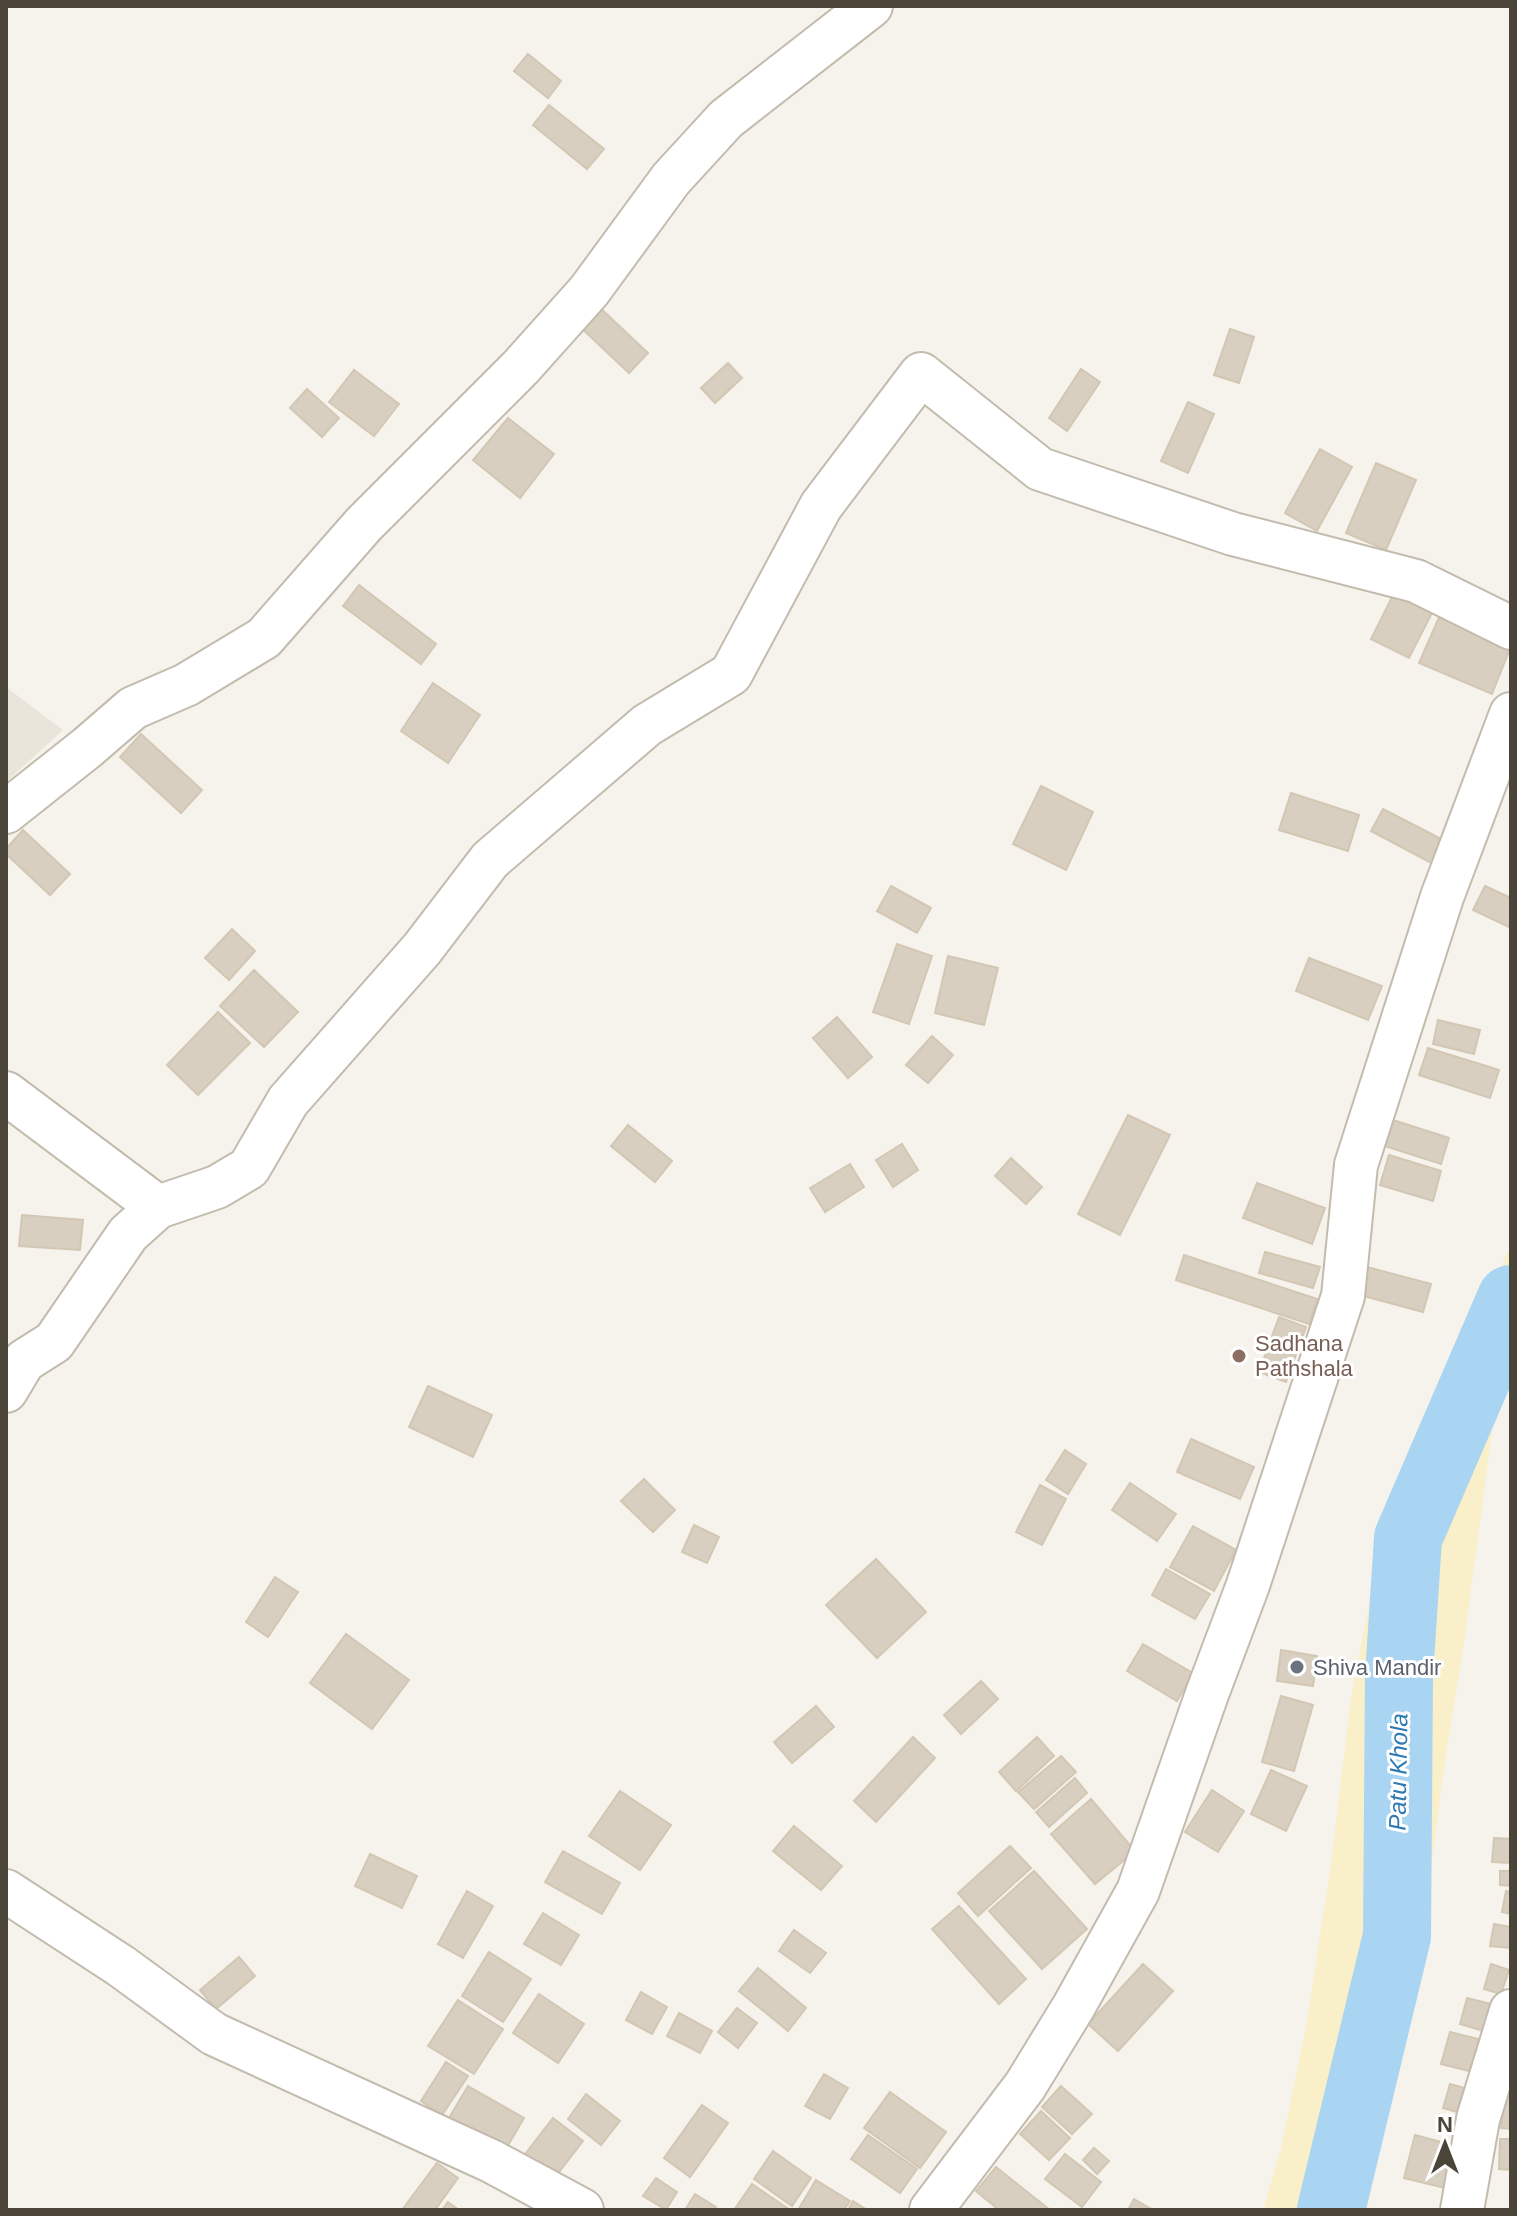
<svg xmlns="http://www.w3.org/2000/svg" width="1517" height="2216" viewBox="0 0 1517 2216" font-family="Arial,sans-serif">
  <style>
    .residential { fill: #eae5da }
    .sand { fill: #f9efc9 }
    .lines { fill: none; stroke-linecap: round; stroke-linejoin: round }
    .river { stroke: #a9d4f2; stroke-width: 68 }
    .building { fill: #d8cfc1; stroke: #d3c7b4; stroke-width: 2 }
    .minor-casing { stroke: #c2bbae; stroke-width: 46 }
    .minor { stroke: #fff; stroke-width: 42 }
    .education-dot { fill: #8d6e63; stroke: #fff; stroke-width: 3 }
    .worship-dot { fill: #6b7280; stroke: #fff; stroke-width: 3 }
    .labels { text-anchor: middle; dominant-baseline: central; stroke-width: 6; stroke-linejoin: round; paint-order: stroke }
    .education-label { font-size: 22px; fill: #785e54; stroke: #fff; text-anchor: start }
    .worship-label { font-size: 22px; fill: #5b616d; stroke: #fff; text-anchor: start }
    .water-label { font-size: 24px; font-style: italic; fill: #2e7ab2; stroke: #fff }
  </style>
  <rect width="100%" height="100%" fill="#f6f3ec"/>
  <path class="residential" d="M 6,687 L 63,730 L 6,782 Z"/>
  <path class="sand" d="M 1511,1245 L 1511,1356 L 1497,1394 L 1463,1650 L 1445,1761 L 1424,1922 L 1364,2210 L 1263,2210 L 1281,2148 L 1306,2027 L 1331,1864 L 1351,1697 L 1373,1584 L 1435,1412 Z"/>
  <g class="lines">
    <path class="river" d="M 1331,2210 L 1397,1936 L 1399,1676 L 1408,1538 L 1511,1299"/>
  </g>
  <path class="building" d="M 528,54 L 561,81 L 548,98 L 514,71 Z
    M 549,105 L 604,149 L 587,169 L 533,125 Z
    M 597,305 L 648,353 L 629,373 L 578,325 Z
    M 1230,329 L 1254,337 L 1239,383 L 1214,375 Z
    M 728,363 L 742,378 L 715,403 L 701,388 Z
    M 1081,369 L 1100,382 L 1067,431 L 1049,418 Z
    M 354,370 L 399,404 L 374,436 L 329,402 Z
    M 307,389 L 339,418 L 322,437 L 290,408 Z
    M 1188,402 L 1214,414 L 1188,473 L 1161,461 Z
    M 508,418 L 554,454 L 520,498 L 473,460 Z
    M 1320,449 L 1352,467 L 1317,531 L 1285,513 Z
    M 1376,463 L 1416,480 L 1386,550 L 1346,533 Z
    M 359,585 L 436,644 L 421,664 L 343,606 Z
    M 1395,591 L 1433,611 L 1409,658 L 1371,639 Z
    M 1440,615 L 1511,646 L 1492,694 L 1419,663 Z
    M 433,683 L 480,715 L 448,763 L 401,731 Z
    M 141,734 L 202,790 L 181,813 L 120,757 Z
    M 1041,786 L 1093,812 L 1066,870 L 1013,844 Z
    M 1291,793 L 1359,815 L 1348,851 L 1279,830 Z
    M 1383,809 L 1445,841 L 1433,864 L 1371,831 Z
    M 23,830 L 70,874 L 50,895 L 6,854 L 6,849 Z
    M 891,886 L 931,908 L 917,933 L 877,911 Z
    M 1485,886 L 1511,898 L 1511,928 L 1473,910 Z
    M 232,929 L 255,951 L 229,980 L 205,958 Z
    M 897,944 L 932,956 L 909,1024 L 873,1012 Z
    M 948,956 L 998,968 L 984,1025 L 935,1013 Z
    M 1309,958 L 1382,986 L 1368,1020 L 1296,991 Z
    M 254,970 L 298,1012 L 264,1047 L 220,1006 Z
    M 218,1012 L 250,1043 L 198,1095 L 167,1065 Z
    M 837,1017 L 872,1057 L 848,1078 L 813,1038 Z
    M 1438,1020 L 1480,1030 L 1474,1054 L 1433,1044 Z
    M 932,1036 L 953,1055 L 928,1083 L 906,1065 Z
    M 1428,1048 L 1499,1070 L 1490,1098 L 1419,1075 Z
    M 1128,1115 L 1170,1135 L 1120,1235 L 1078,1214 Z
    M 1393,1120 L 1449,1138 L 1441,1164 L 1385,1146 Z
    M 628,1125 L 672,1161 L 655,1182 L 611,1146 Z
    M 902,1144 L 918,1170 L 893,1187 L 876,1160 Z
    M 1389,1155 L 1441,1171 L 1433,1201 L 1380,1185 Z
    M 1011,1158 L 1042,1187 L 1026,1204 L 995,1176 Z
    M 850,1164 L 864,1187 L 825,1212 L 810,1188 Z
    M 1257,1183 L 1325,1208 L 1312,1244 L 1243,1218 Z
    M 22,1215 L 83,1220 L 80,1250 L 19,1246 Z
    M 1265,1252 L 1320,1267 L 1313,1288 L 1259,1273 Z
    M 1184,1255 L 1317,1299 L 1309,1324 L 1176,1280 Z
    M 1367,1267 L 1431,1284 L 1423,1312 L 1360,1295 Z
    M 1279,1317 L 1306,1327 L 1286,1382 L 1259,1372 Z
    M 428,1386 L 492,1415 L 473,1457 L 409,1427 Z
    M 1191,1439 L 1254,1467 L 1240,1499 L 1177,1472 Z
    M 1065,1450 L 1086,1464 L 1068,1494 L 1046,1480 Z
    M 644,1479 L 675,1510 L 653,1532 L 621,1501 Z
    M 1130,1483 L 1176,1514 L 1157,1541 L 1112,1510 Z
    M 1040,1485 L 1066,1499 L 1042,1545 L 1016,1532 Z
    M 694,1525 L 719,1537 L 707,1563 L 682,1552 Z
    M 1193,1526 L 1236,1550 L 1214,1591 L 1170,1567 Z
    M 876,1559 L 926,1612 L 877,1658 L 826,1605 Z
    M 1166,1569 L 1210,1594 L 1195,1619 L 1152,1595 Z
    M 275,1577 L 298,1592 L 268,1637 L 246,1622 Z
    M 346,1634 L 409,1680 L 372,1729 L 310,1683 Z
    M 1143,1644 L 1193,1673 L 1177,1701 L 1127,1671 Z
    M 1281,1650 L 1317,1656 L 1313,1686 L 1277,1681 Z
    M 981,1681 L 998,1699 L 961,1734 L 944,1715 Z
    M 1281,1696 L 1313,1705 L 1294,1771 L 1262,1762 Z
    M 816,1706 L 834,1727 L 792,1763 L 774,1742 Z
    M 913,1737 L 935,1758 L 876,1822 L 854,1801 Z
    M 1037,1737 L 1054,1756 L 1016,1791 L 999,1772 Z
    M 1061,1756 L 1076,1772 L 1034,1809 L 1018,1792 Z
    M 1271,1770 L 1307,1786 L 1286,1831 L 1251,1814 Z
    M 1075,1778 L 1087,1793 L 1049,1827 L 1036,1812 Z
    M 1212,1790 L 1244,1811 L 1218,1852 L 1185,1832 Z
    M 620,1791 L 671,1825 L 640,1870 L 589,1836 Z
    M 1091,1799 L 1135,1851 L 1095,1884 L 1051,1834 Z
    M 794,1826 L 842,1866 L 821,1890 L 773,1851 Z
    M 1494,1838 L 1511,1839 L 1511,1863 L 1492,1862 Z
    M 1010,1846 L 1031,1868 L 978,1916 L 958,1893 Z
    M 563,1851 L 620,1883 L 602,1914 L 545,1882 Z
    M 370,1854 L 417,1876 L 402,1908 L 355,1886 Z
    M 1034,1871 L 1087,1929 L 1042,1969 L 989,1911 Z
    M 1500,1871 L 1511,1871 L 1511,1886 L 1500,1885 Z
    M 467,1891 L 493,1906 L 463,1958 L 438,1944 Z
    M 1506,1891 L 1511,1892 L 1511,1914 L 1502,1912 Z
    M 959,1906 L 1026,1979 L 999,2004 L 932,1929 Z
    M 543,1913 L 579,1935 L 561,1965 L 524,1944 Z
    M 1494,1924 L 1511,1927 L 1511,1948 L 1490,1946 Z
    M 794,1930 L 826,1953 L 810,1973 L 779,1951 Z
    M 489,1952 L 531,1979 L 503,2022 L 462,1996 Z
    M 239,1957 L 255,1976 L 216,2009 L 200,1990 Z
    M 1143,1964 L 1173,1991 L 1118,2051 L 1088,2024 Z
    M 1491,1964 L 1509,1970 L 1501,1994 L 1484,1989 Z
    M 758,1968 L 806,2008 L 788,2031 L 739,1991 Z
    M 641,1992 L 667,2007 L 652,2034 L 626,2020 Z
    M 539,1994 L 584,2024 L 558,2063 L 513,2033 Z
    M 1467,1998 L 1495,2005 L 1487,2032 L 1460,2024 Z
    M 458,2000 L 503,2029 L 474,2074 L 428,2046 Z
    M 737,2008 L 757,2023 L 738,2048 L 718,2032 Z
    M 679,2013 L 712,2031 L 700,2053 L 667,2036 Z
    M 1450,2032 L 1486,2041 L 1477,2073 L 1441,2064 Z
    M 446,2062 L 468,2076 L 442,2115 L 421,2101 Z
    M 824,2074 L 848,2088 L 830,2119 L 805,2106 Z
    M 1506,2082 L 1511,2082 L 1511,2129 L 1501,2128 Z
    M 1450,2084 L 1464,2088 L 1457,2112 L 1443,2108 Z
    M 468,2086 L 524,2118 L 499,2161 L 443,2128 Z
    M 1061,2086 L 1092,2114 L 1072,2134 L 1042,2107 Z
    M 890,2092 L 946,2132 L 920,2168 L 864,2128 Z
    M 586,2094 L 620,2121 L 601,2145 L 568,2119 Z
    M 702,2105 L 728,2123 L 690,2177 L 664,2158 Z
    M 1041,2111 L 1070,2138 L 1049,2160 L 1020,2134 Z
    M 553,2118 L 583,2141 L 546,2189 L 516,2166 Z
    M 868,2135 L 917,2169 L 900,2193 L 851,2159 Z
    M 1415,2135 L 1460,2147 L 1449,2189 L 1404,2178 Z
    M 1500,2139 L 1511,2139 L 1511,2170 L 1499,2169 Z
    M 1094,2148 L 1109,2161 L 1097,2174 L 1083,2160 Z
    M 773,2151 L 811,2178 L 792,2206 L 754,2179 Z
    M 1065,2154 L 1101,2182 L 1082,2207 L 1045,2179 Z
    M 437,2163 L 458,2178 L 435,2210 L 402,2210 Z
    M 996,2167 L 1050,2210 L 999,2210 L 976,2191 Z
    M 656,2178 L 677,2192 L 666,2210 L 643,2196 Z
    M 816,2180 L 850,2201 L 844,2210 L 798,2210 Z
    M 752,2184 L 790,2210 L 734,2210 Z
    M 695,2194 L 716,2207 L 714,2210 L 685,2210 Z
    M 1134,2199 L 1153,2210 L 1128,2210 Z
    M 853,2201 L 867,2210 L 848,2210 Z
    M 448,2202 L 459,2210 L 442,2210 Z"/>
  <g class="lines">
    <defs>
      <path id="minor" d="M 6,812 L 88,747 L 133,708 L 186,685 L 264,638 L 364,524 L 521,367 L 589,291 L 671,179 L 726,119 L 871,6
        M 6,1093 L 158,1207
        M 6,1391 L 24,1361 L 54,1342 L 128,1234 L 158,1207 L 217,1187 L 249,1168 L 288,1101 L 422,949 L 490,860 L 647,725 L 731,674 L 821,506 L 921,374 L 1040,469 L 1233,534 L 1416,581 L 1511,628
        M 6,1891 L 121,1966 L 214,2034 L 491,2161 L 582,2210
        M 931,2210 L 1025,2086 L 1074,2006 L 1138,1891 L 1207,1694 L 1248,1585 L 1343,1296 L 1356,1165 L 1442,897 L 1511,714
        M 1462,2210 L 1478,2119 L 1511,2011"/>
    </defs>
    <use href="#minor" class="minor-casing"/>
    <use href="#minor" class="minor"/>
  </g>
  <circle class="education-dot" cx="1239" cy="1356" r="8"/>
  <circle class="worship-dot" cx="1297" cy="1667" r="8"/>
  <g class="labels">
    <g class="education-label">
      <text x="1255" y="1343">Sadhana<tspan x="1255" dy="25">Pathshala</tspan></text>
    </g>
    <g class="worship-label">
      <text x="1313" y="1667">Shiva Mandir</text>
    </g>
    <g class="water-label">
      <text transform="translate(1398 1772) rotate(-89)">Patu Khola</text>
    </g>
  </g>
  <rect width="1517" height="2216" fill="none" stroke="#4b4439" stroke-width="16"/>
  <g transform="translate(1445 2144)" stroke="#ffffff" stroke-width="6" paint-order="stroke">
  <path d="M0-6L14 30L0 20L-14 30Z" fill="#4b4439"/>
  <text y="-12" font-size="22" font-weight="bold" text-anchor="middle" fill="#4b4439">N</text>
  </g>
</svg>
